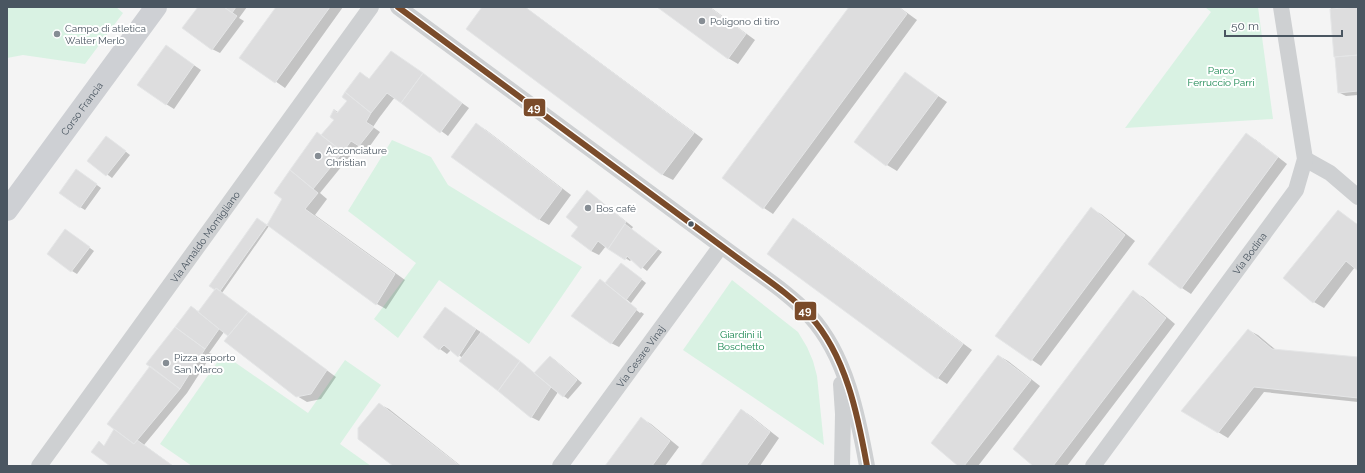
<svg xmlns="http://www.w3.org/2000/svg" width="1365" height="473" viewBox="0 0 1365 473" font-family="Raleway,sans-serif">
  <style>
    .green { fill: #d9f2e3 }
    .shadow { fill: #0003 }
    .building { fill: #ddddde; stroke: #e5e6e7 }
    .lines { fill: none; stroke-linecap: round; stroke-linejoin: round }
    .street { stroke: #ced0d2; stroke-width: 16 }
    .secondary { stroke: #ced0d4; stroke-width: 22 }
    .bus-1-casing { stroke: #fff; stroke-width: 9 }
    .bus-1 { stroke: #7a4b2a; stroke-width: 6 }
    .poi-dot { fill: #868d94; stroke: #fff; stroke-width: 1.5 }
    .bus-dot { fill: #4a5661; stroke: #fff; stroke-width: 1.5 }
    .labels { text-anchor: middle; dominant-baseline: central; stroke-width: 4; stroke-linejoin: round; paint-order: stroke }
    .poi-label { font-size: 10px; fill: #4a5661; stroke: #fff; text-anchor: start }
    .park-label { font-size: 10px; fill: #17864f; stroke: #fff }
    .street-label { font-size: 10px; fill: #4a5661; stroke: #fff }
    .line-badge { stroke: #fff; stroke-width: 1.5 }
    .badge-label { font-size: 11px; text-anchor: middle; font-weight: bold; fill: #fff }
  </style>
  <rect width="100%" height="100%" fill="#f4f4f4"/>
  <path class="green" d="M 7,7 L 116,7 L 123,13 L 85,64 L 23,55 L 7,58 Z
    M 1205,7 L 1258,7 L 1273,119 L 1125,128 L 1211,12 Z
    M 392,140 L 431,157 L 448,185 L 582,267 L 529,344 L 439,280 L 398,338 L 374,319 L 416,263 L 348,211 Z
    M 732,280 L 798,332 L 807,347 L 813,361 L 817,376 L 824,445 L 683,350 Z
    M 223,354 L 308,413 L 345,360 L 381,385 L 340,444 L 371,466 L 192,466 L 160,444 Z"/>
  <path class="shadow" d="M 199,7 L 247,7 L 239,18 L 244,21 L 220,53 L 212,49 Z
    M 277,7 L 343,7 L 285,88 L 241,57 Z
    M 484,7 L 525,7 L 703,139 L 673,180 L 663,175 L 467,29 Z
    M 659,7 L 710,7 L 755,40 L 738,64 L 728,58 Z
    M 850,7 L 899,7 L 917,20 L 773,214 L 764,208 Z
    M 1329,7 L 1358,7 L 1358,95 L 1346,96 L 1338,92 L 1331,8 Z
    M 166,46 L 201,70 L 174,109 L 166,104 Z
    M 391,52 L 469,108 L 448,136 L 395,97 L 379,118 L 373,127 L 380,132 L 367,150 L 359,145 L 320,193 L 327,199 L 315,215 L 405,280 L 386,309 L 377,304 L 269,226 L 222,293 L 336,377 L 321,399 L 307,402 L 297,396 L 224,332 L 209,353 L 212,354 L 187,393 L 144,445 L 173,466 L 112,466 L 99,443 L 105,446 L 151,366 L 192,307 L 199,312 L 216,289 L 257,220 L 267,226 L 322,136 L 335,120 L 335,110 L 339,113 L 349,101 L 361,74 L 370,79 Z
    M 906,74 L 947,102 L 897,171 L 887,165 L 855,142 Z
    M 476,124 L 486,130 L 571,195 L 549,225 L 540,220 L 453,157 Z
    M 1246,134 L 1256,140 L 1287,164 L 1191,294 L 1182,288 L 1150,264 Z
    M 111,140 L 130,155 L 112,178 L 88,160 Z
    M 82,174 L 101,188 L 85,210 L 80,207 Z
    M 587,191 L 594,196 L 633,227 L 631,230 L 662,252 L 647,271 L 632,259 L 630,261 L 606,246 L 599,255 L 591,251 L 580,227 Z
    M 1091,209 L 1101,214 L 1135,241 L 1041,366 L 996,336 Z
    M 1338,211 L 1358,225 L 1358,270 L 1355,267 L 1324,308 L 1314,302 L 1284,278 Z
    M 794,220 L 803,225 L 972,350 L 947,384 L 938,378 L 769,253 Z
    M 66,230 L 94,251 L 77,274 L 72,271 Z
    M 626,267 L 646,283 L 631,303 L 607,283 Z
    M 600,280 L 640,313 L 641,312 L 644,314 L 619,347 L 611,343 Z
    M 1133,292 L 1143,297 L 1175,324 L 1067,466 L 1034,466 Z
    M 445,308 L 488,337 L 535,374 L 550,357 L 555,360 L 582,383 L 568,399 L 558,392 L 539,421 L 531,417 L 463,358 L 451,350 L 447,354 L 440,349 L 425,337 Z
    M 1248,330 L 1258,335 L 1276,350 L 1358,358 L 1358,402 L 1264,392 L 1228,438 L 1183,411 Z
    M 999,356 L 1008,361 L 1040,386 L 978,466 L 959,466 Z
    M 379,404 L 389,409 L 461,466 L 395,466 Z
    M 742,410 L 751,416 L 779,438 L 760,466 L 701,466 Z
    M 641,418 L 651,424 L 679,447 L 665,466 L 607,466 Z"/>
  <path class="building" d="M 198,7 L 224,7 L 237,16 L 212,50 L 182,28 Z
    M 224,7 L 236,7 L 232,13 Z
    M 276,7 L 330,7 L 275,83 L 239,58 Z
    M 482,7 L 525,7 L 694,133 L 662,175 L 466,29 Z
    M 657,7 L 709,7 L 746,34 L 728,59 Z
    M 849,7 L 899,7 L 907,14 L 763,209 L 722,178 Z
    M 1358,7 L 1358,55 L 1334,57 L 1330,9 Z
    M 166,45 L 194,65 L 166,105 L 137,85 Z
    M 391,51 L 423,73 L 401,103 L 387,93 L 371,113 L 345,92 L 360,72 L 369,79 Z
    M 1358,55 L 1358,91 L 1338,93 L 1335,57 Z
    M 905,72 L 938,96 L 886,166 L 854,142 Z
    M 423,73 L 462,103 L 440,133 L 401,103 Z
    M 345,92 L 371,113 L 366,122 L 374,127 L 359,146 L 351,141 L 343,152 L 321,135 L 334,120 L 330,117 L 334,109 L 337,113 L 347,101 L 342,97 Z
    M 476,123 L 562,189 L 539,220 L 451,157 Z
    M 317,132 L 343,152 L 313,189 L 290,170 Z
    M 1246,133 L 1278,157 L 1181,289 L 1148,264 Z
    M 106,136 L 126,151 L 106,176 L 87,161 Z
    M 76,169 L 97,184 L 80,208 L 59,193 Z
    M 290,170 L 318,193 L 305,209 L 395,274 L 376,305 L 267,225 L 282,199 L 274,193 Z
    M 587,190 L 626,222 L 608,249 L 598,241 L 591,251 L 571,236 L 578,227 L 566,217 Z
    M 1091,207 L 1125,235 L 1031,361 L 995,336 Z
    M 1338,210 L 1358,225 L 1358,271 L 1346,261 L 1313,303 L 1283,278 Z
    M 257,218 L 267,225 L 220,291 L 216,288 L 215,290 L 209,286 Z
    M 793,218 L 963,344 L 937,379 L 767,254 Z
    M 625,224 L 658,249 L 641,269 L 627,256 L 625,260 L 608,249 Z
    M 65,229 L 90,247 L 71,272 L 47,254 Z
    M 621,263 L 642,279 L 626,300 L 605,283 Z
    M 600,279 L 637,309 L 611,344 L 571,316 Z
    M 216,288 L 248,312 L 228,336 L 198,312 Z
    M 1133,290 L 1166,318 L 1053,466 L 1033,466 L 1013,449 Z
    M 191,306 L 219,329 L 205,349 L 175,327 Z
    M 445,307 L 476,329 L 458,357 L 444,345 L 439,350 L 423,337 Z
    M 248,312 L 327,370 L 311,394 L 296,397 L 224,341 Z
    M 175,327 L 205,349 L 180,389 L 146,364 Z
    M 1248,329 L 1272,349 L 1358,357 L 1358,398 L 1254,387 L 1218,433 L 1181,411 Z
    M 481,332 L 520,361 L 498,391 L 459,361 Z
    M 998,355 L 1031,380 L 964,466 L 958,466 L 931,443 Z
    M 550,356 L 577,380 L 563,397 L 534,373 Z
    M 520,361 L 551,387 L 531,418 L 498,391 Z
    M 150,366 L 180,389 L 134,444 L 107,424 Z
    M 379,403 L 460,466 L 393,466 L 358,439 L 358,428 Z
    M 741,409 L 770,432 L 746,466 L 700,466 Z
    M 641,417 L 670,441 L 652,466 L 605,466 Z
    M 114,429 L 134,444 L 137,440 L 173,466 L 110,466 L 91,452 L 99,441 L 104,446 Z"/>
  <g class="lines">
    <g class="street">
      <path d="M 398,7 L 739,259 C 763,277 790,294 810,316 C 846,355 858,416 867,466"/>
      <path d="M 1305,159 L 1330,173 L 1358,197"/>
      <path d="M 841,384 L 843,414 L 842,466"/>
      <path id="s1" d="M 39,466 L 371,7"/>
      <path id="s2" d="M 560,466 L 721,246"/>
      <path id="s3" d="M 1093,466 L 1296,190 L 1305,159 L 1281,7"/>
    </g>
    <path class="secondary" id="s4" d="M 7,210 L 156,7"/>
    <defs>
      <path id="bus-1" d="M 398,7 L 739,259 C 763,277 790,294 810,316 C 846,355 858,416 867,466"/>
    </defs>
    <use href="#bus-1" class="bus-1-casing"/>
    <use href="#bus-1" class="bus-1"/>
  </g>
  <g class="poi-dot">
    <circle cx="702" cy="21" r="4"/>
    <circle cx="57" cy="34" r="4"/>
    <circle cx="318" cy="156" r="4"/>
    <circle cx="588" cy="208" r="4"/>
    <circle cx="166" cy="363" r="4"/>
  </g>
  <circle class="bus-dot" cx="691" cy="224" r="3.5"/>
  <g class="labels">
    <g class="poi-label">
      <text x="710" y="21">Poligono di tiro</text>
      <text x="65" y="28">Campo di atletica<tspan x="65" dy="12">Walter Merlo</tspan></text>
      <text x="326" y="150">Acconciature<tspan x="326" dy="12">Christian</tspan></text>
      <text x="596" y="208">Bos café</text>
      <text x="174" y="357">Pizza asporto<tspan x="174" dy="12">San Marco</tspan></text>
    </g>
    <g class="park-label">
      <text x="1221" y="70">Parco<tspan x="1221" dy="12">Ferruccio Parri</tspan></text>
      <text x="741" y="334">Giardini il<tspan x="741" dy="12">Boschetto</tspan></text>
    </g>
    <g class="street-label">
      <text stroke="none"><textPath href="#s4" startOffset="126">Corso Francia</textPath></text>
      <text stroke="none"><textPath href="#s1" startOffset="283">Via Arnaldo Momigliano</textPath></text>
      <text stroke="none"><textPath href="#s3" startOffset="264">Via Bodina</textPath></text>
      <text stroke="none"><textPath href="#s2" startOffset="136">Via Cesare Vinaj</textPath></text>
    </g>
  </g>
  <g class="line-badge">
    <rect x="523" y="98" width="23" height="19" rx="4" fill="#7a4b2a"/>
    <rect x="794" y="301" width="23" height="20" rx="4" fill="#7a4b2a"/>
  </g>
  <g class="badge-label">
    <text x="534" y="112">49</text>
    <text x="805" y="315">49</text>
  </g>
  <rect width="1365" height="473" fill="none" stroke="#4a5661" stroke-width="16"/>
  <path d="M1225 30v6h117v-6" fill="none" stroke="#4a5661" stroke-width="2"/>
  <text x="1231" y="30" font-size="12" fill="#4a5661" stroke="#ffffff" stroke-width="3" paint-order="stroke">50 m</text>
</svg>
